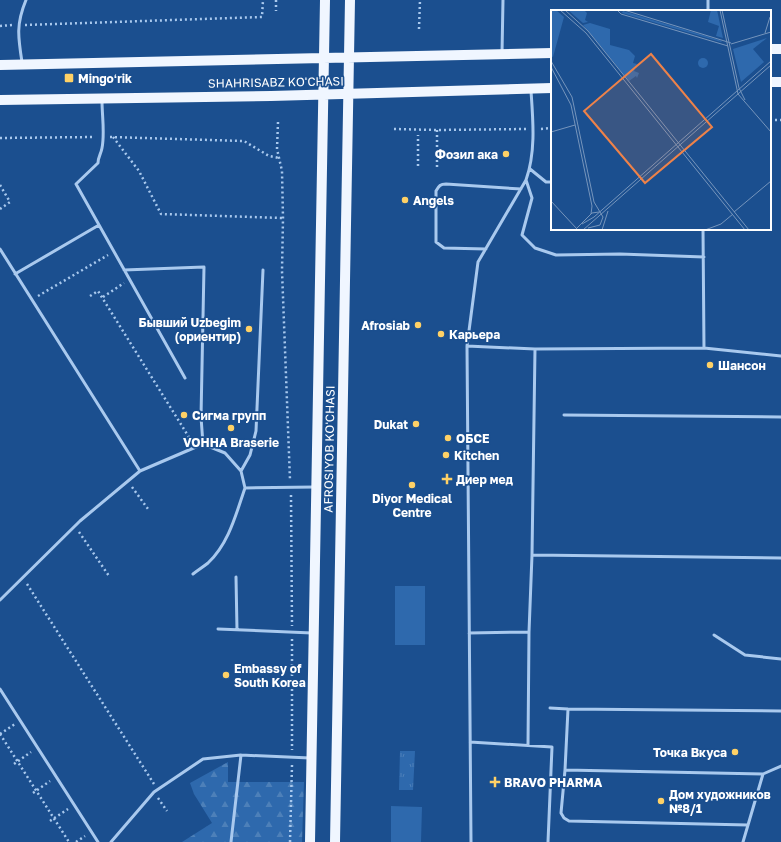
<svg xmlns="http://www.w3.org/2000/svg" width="781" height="842" viewBox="0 0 781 842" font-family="'Golos Text',sans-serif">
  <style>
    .grass { fill: url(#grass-tufts) }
    .forest { fill: url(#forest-firs) }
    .garden { fill: #2e69ad }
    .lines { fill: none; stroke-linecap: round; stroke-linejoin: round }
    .path { stroke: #a9c9ee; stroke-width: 2.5; stroke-dasharray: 2 3; stroke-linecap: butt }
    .lane { stroke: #a9c9ee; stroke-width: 3 }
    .primary { stroke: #f0f6ff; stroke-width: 10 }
    .poi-dot { fill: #ffd166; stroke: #1b4f8f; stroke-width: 1.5 }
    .labels { text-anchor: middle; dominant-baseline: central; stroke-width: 3.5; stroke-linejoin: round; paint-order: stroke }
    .poi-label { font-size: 12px; font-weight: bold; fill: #fff; stroke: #1b4f8f; text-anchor: start }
    .street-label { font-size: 12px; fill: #fff; stroke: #1b4f8f }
    .inset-road { fill: none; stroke: #7695bc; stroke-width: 1 }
    .view { fill: #ee8249; fill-opacity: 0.15; stroke: #ee8249; stroke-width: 2 }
    .inset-edge { fill: none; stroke: #fff; stroke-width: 2 }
  </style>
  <defs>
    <pattern id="grass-tufts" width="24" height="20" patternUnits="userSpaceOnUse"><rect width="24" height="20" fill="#2e69ad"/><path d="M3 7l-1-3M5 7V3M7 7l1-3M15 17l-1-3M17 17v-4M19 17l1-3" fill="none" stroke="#4d80b9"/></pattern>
    <pattern id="forest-firs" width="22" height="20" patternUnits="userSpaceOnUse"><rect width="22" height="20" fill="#2e69ad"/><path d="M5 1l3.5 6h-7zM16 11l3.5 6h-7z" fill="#4d80b9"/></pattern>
  </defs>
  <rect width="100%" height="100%" fill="#1b4f8f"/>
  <path class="grass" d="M 400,751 L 415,751 L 413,790 L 399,790 Z"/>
  <path class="forest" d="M 228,762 L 228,782 L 304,782 L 302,842 L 182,842 L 212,823 L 194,794 L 190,783 Z"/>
  <path class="garden" d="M 395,586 L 425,586 L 425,645 L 395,645 Z
    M 391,806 L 422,807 L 421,842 L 391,842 Z"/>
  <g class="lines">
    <path class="path" d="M 276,0 L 276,11
      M 25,25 L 262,17 L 263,0
      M 0,26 L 12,25
      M 419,29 L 420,0
      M 770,120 L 781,120
      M 278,122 L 277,149 L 282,171 L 283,218 L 282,271 L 290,480
      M 394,129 L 437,130 L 526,129
      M 541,129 L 552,128
      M 110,137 L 244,141 L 269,156 L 279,158
      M 113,137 L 139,171 L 161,214 L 283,218
      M 0,138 L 95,137
      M 418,166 L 418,135
      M 437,167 L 437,130
      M 0,185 L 10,202 L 0,209
      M 38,296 L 108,255
      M 90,296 L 98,291 L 192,442
      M 103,297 L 124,283
      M 132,487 L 148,509
      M 291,495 L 292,626
      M 79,532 L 109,576
      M 27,584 L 154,784
      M 292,639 L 292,750
      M 0,734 L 69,842
      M 0,734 L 15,724
      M 14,764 L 31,752
      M 33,793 L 50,781
      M 158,798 L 167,811
      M 50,821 L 68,809
      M 76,842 L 85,836
      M 290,842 L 292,765"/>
    <path class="lane" d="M 708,11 L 708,0
      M 502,53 L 503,0
      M 22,62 C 18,37 16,24 26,0
      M 102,101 C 102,116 105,133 102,148 C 101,154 98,157 98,163 L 76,184 L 185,378
      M 530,169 L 546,182 L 552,182
      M 526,180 L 532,198 L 522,235 L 535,248 L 556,255 L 620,254 L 704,257
      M 703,229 L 704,348
      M 0,249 L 140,471
      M 486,249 L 444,248 L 436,242 L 436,191 C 439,186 440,184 446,184 L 521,189
      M 124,270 L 204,267 L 201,417 L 203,444
      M 15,274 L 99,225
      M 467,346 L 535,349 L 704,348 L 781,356
      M 564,415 L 781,417
      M 241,471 L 250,455 L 256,431 L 263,270
      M 532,555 L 781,558
      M 193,574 C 198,570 203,567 208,563 C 229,543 236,514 245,488
      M 236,577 L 237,630
      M 0,600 L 80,521 L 140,471 L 203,444 L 225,453 L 241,471 L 245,488 L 315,487
      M 218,629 L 312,633
      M 469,633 L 529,632 L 532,555 L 535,349
      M 714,635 L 745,655 L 781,659
      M 0,689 L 98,842
      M 550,708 L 568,709 L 781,711
      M 470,742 L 552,747 L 548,842
      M 528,745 L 529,632
      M 565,770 L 568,709
      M 763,774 L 748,825 L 569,821 L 564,818 L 561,813 L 565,770 L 763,774 L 781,766
      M 111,842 L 154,792 L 203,759 L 241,755 L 310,758
      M 231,842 L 241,755
      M 471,842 L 467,346 L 478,262 L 526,180 C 536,152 533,120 531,91
      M 743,842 L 748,825"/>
    <path class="primary" d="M 770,49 L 781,49
      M 0,65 L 552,53
      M 770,82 L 781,82
      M 0,100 L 271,96 L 552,88
      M 310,842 L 325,0
      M 335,842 L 350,0"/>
  </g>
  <g class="poi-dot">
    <rect x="64" y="73" width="10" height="10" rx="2"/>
    <circle cx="506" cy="154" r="4"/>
    <circle cx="405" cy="200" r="4"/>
    <circle cx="418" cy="325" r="4"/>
    <circle cx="249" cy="329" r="4"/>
    <circle cx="441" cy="334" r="4"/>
    <circle cx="710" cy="365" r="4"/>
    <circle cx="184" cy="415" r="4"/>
    <circle cx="416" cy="424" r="4"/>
    <circle cx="231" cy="428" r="4"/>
    <circle cx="448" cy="438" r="4"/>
    <circle cx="446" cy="455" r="4"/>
    <path d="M445 473h4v4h4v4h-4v4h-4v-4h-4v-4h4z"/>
    <circle cx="412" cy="485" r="4"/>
    <circle cx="226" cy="675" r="4"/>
    <circle cx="735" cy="752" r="4"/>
    <path d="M493 776h4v4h4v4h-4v4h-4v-4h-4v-4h4z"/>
    <circle cx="661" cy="801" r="4"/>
  </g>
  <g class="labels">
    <g class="poi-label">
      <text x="78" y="78">Mingoʻrik</text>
      <text x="498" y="154" text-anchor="end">Фозил ака</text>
      <text x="413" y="200">Angels</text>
      <text x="241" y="322" text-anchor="end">Бывший Uzbegim<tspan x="241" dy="14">(ориентир)</tspan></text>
      <text x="410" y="325" text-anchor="end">Afrosiab</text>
      <text x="449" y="334">Карьера</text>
      <text x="718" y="365">Шансон</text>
      <text x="192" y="415">Сигма групп</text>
      <text x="408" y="424" text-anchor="end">Dukat</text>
      <text x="456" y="438">ОБСЕ</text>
      <text x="231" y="442" text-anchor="middle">VOHHA Braserie</text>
      <text x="454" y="455">Kitchen</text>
      <text x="456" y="479">Диер мед</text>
      <text x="412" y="498" text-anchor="middle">Diyor Medical<tspan x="412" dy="14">Centre</tspan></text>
      <text x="234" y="668">Embassy of<tspan x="234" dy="14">South Korea</tspan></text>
      <text x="727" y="752" text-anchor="end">Точка Вкуса</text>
      <text x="504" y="782">BRAVO PHARMA</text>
      <text x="669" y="794">Дом художников<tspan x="669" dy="14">№8/1</tspan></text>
    </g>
    <g class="street-label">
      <text transform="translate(276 82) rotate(-1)">SHAHRISABZ KO'CHASI</text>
      <text transform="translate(329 449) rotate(-89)">AFROSIYOB KO'CHASI</text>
    </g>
  </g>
  <g transform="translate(551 10)">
    <rect width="220" height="220" fill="#1b4f8f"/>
    <path d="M147 53a5 5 0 1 1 10 0a5 5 0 1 1-10 0Z" fill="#2e69ad"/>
    <path d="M 0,0 L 5,0 L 13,7 L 2,47 L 0,46 ZM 17,0 L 33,0 L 36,3 L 34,10 L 37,12 L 32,13 ZM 160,0 L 166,0 L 172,28 L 165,26 L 168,16 L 157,12 ZM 72,1 L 171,31 L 170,32 L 71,3 ZM 39,13 L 59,19 L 59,35 L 78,40 L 84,46 L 82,53 L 86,54 L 83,61 L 88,63 L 86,68 L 85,66 L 78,71 L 32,15 ZM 216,28 L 202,39 L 213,52 L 190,72 L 182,39 Z" fill="#2e69ad"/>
    <path class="inset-road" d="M 9,0 L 35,23 L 194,220M 14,0 L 37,21 L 198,220M 66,0 L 70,4 L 177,36M 73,0 L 180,33M 169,0 L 187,84 L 220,122M 171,0 L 188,78 L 194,90M 220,0 L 220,15M 214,23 L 219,7M 180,34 L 220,22M 0,51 L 21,87 L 43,192 L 52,207 L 49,215 L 37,218M 0,57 L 20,95 L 41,196 L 40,204M 0,122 L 24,115M 0,191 L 26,219M 183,202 L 220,171M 31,214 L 43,207 L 220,51M 24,220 L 41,203 L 48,202M 32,220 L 220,55M 51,220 L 57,201M 154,220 L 170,214 L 182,204"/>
    <path class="view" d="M 100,44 L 161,117 L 94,173 L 33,101 Z"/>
    <rect width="220" height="220" class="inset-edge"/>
  </g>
</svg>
